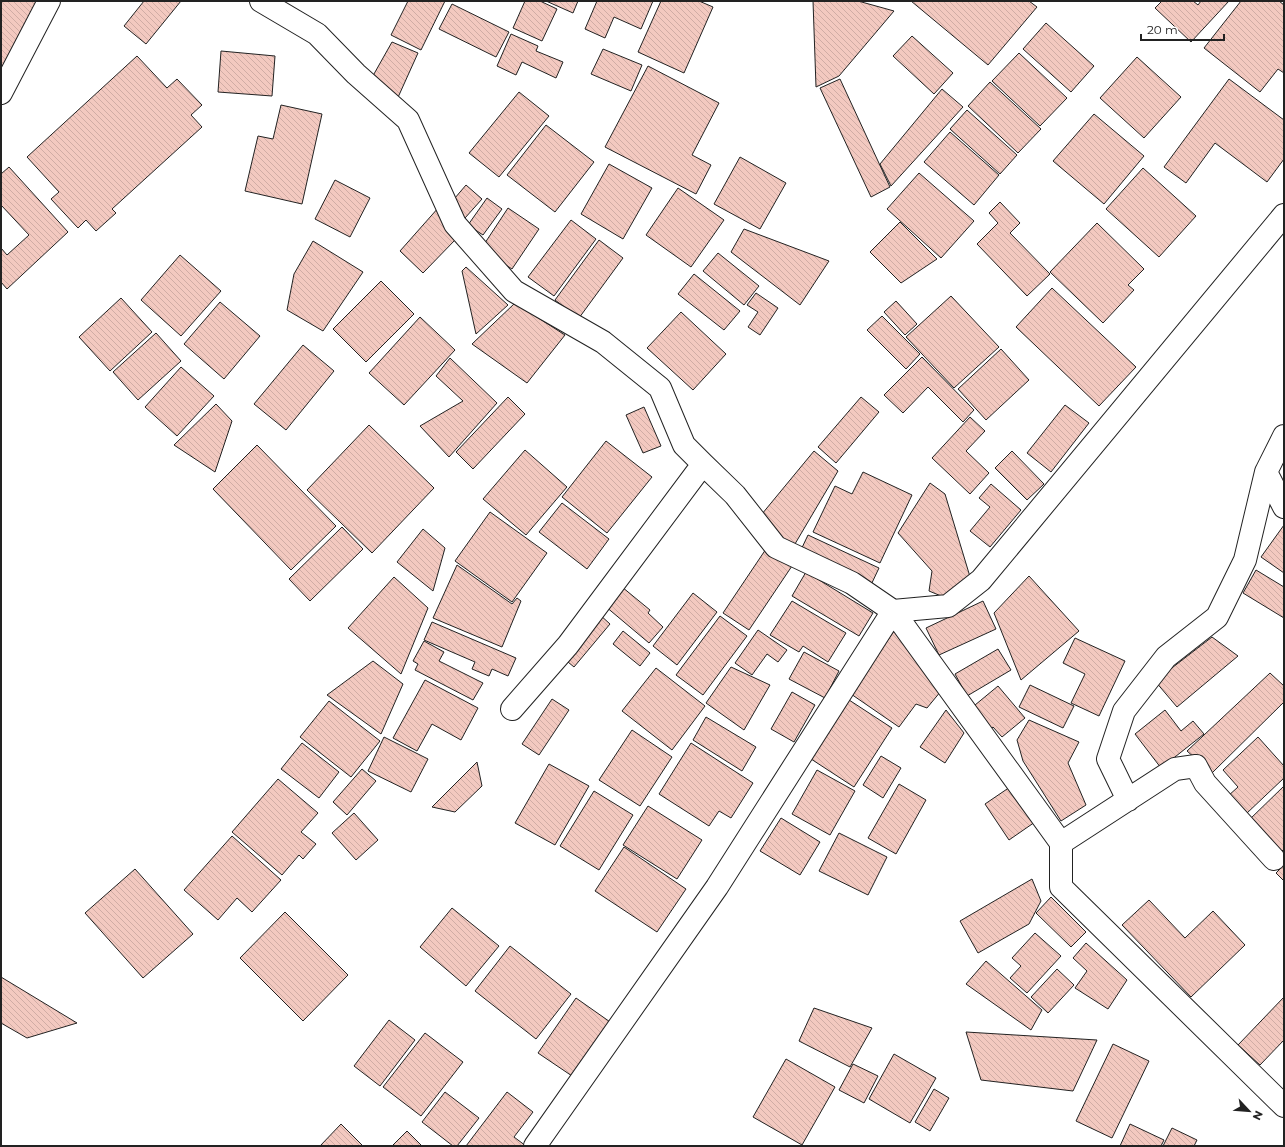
<svg xmlns="http://www.w3.org/2000/svg" width="1285" height="1147" viewBox="0 0 1285 1147" font-family="Montserrat,sans-serif">
  <style>
    .building { fill: url(#building-back-hatch); stroke: #222 }
    .lines { fill: none; stroke-linecap: round; stroke-linejoin: round }
    .minor-casing { stroke: #222; stroke-width: 24 }
    .primary-casing { stroke: #222; stroke-width: 24 }
    .minor { stroke: #fff; stroke-width: 22 }
    .primary { stroke: #fff; stroke-width: 22 }
  </style>
  <defs>
    <pattern id="building-back-hatch" width="6" height="6" patternUnits="userSpaceOnUse"><rect width="6" height="6" fill="#f3c9c0"/><path d="M-1 5l2 2M0 0l6 6M5-1l2 2" fill="none" stroke="#d0aca5"/></pattern>
  </defs>
  <rect width="100%" height="100%" fill="#fff"/>
  <path class="building" d="M 1,1 L 40,1 L 1,71 Z
    M 144,1 L 181,1 L 146,44 L 124,26 Z
    M 408,1 L 445,1 L 421,50 L 391,35 Z
    M 525,1 L 540,1 L 557,9 L 542,41 L 513,28 Z
    M 546,1 L 578,1 L 573,13 Z
    M 597,1 L 653,1 L 641,29 L 614,17 L 605,38 L 585,29 Z
    M 661,1 L 699,1 L 713,7 L 684,73 L 638,52 Z
    M 813,1 L 858,1 L 894,11 L 839,76 L 816,87 Z
    M 911,1 L 1029,1 L 1037,7 L 988,65 Z
    M 1162,1 L 1193,1 L 1198,5 L 1201,1 L 1229,1 L 1191,42 L 1155,8 Z
    M 1241,1 L 1279,1 L 1284,5 L 1284,73 L 1278,69 L 1260,92 L 1204,48 Z
    M 452,4 L 509,32 L 496,57 L 439,29 Z
    M 1046,23 L 1094,66 L 1071,92 L 1023,49 Z
    M 511,34 L 538,46 L 536,51 L 563,62 L 556,78 L 522,62 L 516,75 L 497,66 Z
    M 912,36 L 953,73 L 934,94 L 893,56 Z
    M 392,42 L 418,53 L 395,104 L 370,81 Z
    M 603,49 L 642,65 L 631,91 L 591,74 Z
    M 221,51 L 275,56 L 272,96 L 218,92 Z
    M 1019,53 L 1067,98 L 1040,126 L 992,81 Z
    M 137,56 L 167,88 L 177,79 L 202,105 L 191,115 L 202,127 L 112,209 L 116,213 L 96,231 L 86,220 L 78,228 L 51,199 L 59,192 L 27,157 Z
    M 1137,57 L 1181,97 L 1144,138 L 1100,98 Z
    M 648,66 L 719,103 L 692,155 L 711,165 L 696,194 L 605,147 Z
    M 840,79 L 890,187 L 871,197 L 820,88 Z
    M 1229,79 L 1284,120 L 1284,159 L 1267,182 L 1215,143 L 1186,183 L 1164,167 Z
    M 990,82 L 1041,129 L 1018,153 L 968,106 Z
    M 942,89 L 963,107 L 891,186 L 880,164 Z
    M 519,92 L 549,116 L 499,177 L 469,153 Z
    M 281,105 L 322,114 L 302,204 L 245,191 L 258,136 L 273,139 Z
    M 967,110 L 1017,155 L 1000,174 L 950,129 Z
    M 1094,114 L 1144,156 L 1104,204 L 1053,161 Z
    M 546,125 L 594,162 L 555,212 L 507,175 Z
    M 950,132 L 999,175 L 974,205 L 924,162 Z
    M 740,157 L 786,183 L 760,229 L 714,204 Z
    M 609,164 L 652,188 L 623,239 L 581,214 Z
    M 9,167 L 68,232 L 7,289 L 1,282 L 1,248 L 7,255 L 29,235 L 1,205 L 1,174 Z
    M 1143,168 L 1196,216 L 1159,257 L 1106,209 Z
    M 919,173 L 974,221 L 941,258 L 887,209 Z
    M 335,180 L 370,198 L 350,237 L 315,219 Z
    M 466,185 L 482,199 L 465,218 L 449,205 Z
    M 678,188 L 724,220 L 691,267 L 646,235 Z
    M 487,198 L 502,209 L 483,235 L 468,225 Z
    M 1000,202 L 1020,223 L 1010,233 L 1050,274 L 1027,296 L 977,244 L 998,223 L 989,213 Z
    M 439,207 L 456,239 L 423,273 L 400,251 Z
    M 508,208 L 539,229 L 512,269 L 481,249 Z
    M 571,220 L 596,239 L 554,296 L 528,277 Z
    M 900,222 L 937,259 L 901,283 L 870,252 Z
    M 1097,223 L 1144,269 L 1128,285 L 1134,290 L 1103,323 L 1050,272 Z
    M 744,229 L 829,261 L 800,305 L 731,252 Z
    M 599,240 L 623,258 L 579,318 L 555,300 Z
    M 313,241 L 363,272 L 323,331 L 287,310 L 294,274 Z
    M 718,253 L 759,286 L 744,305 L 703,271 Z
    M 180,255 L 221,291 L 181,336 L 141,300 Z
    M 466,267 L 508,305 L 476,334 L 462,271 Z
    M 694,274 L 740,311 L 724,330 L 678,294 Z
    M 381,281 L 414,314 L 366,362 L 333,329 Z
    M 1052,288 L 1136,367 L 1099,406 L 1016,327 Z
    M 756,293 L 778,308 L 760,335 L 748,327 L 758,312 L 747,305 Z
    M 951,296 L 999,347 L 954,388 L 906,337 Z
    M 121,298 L 152,332 L 110,371 L 79,337 Z
    M 896,301 L 917,324 L 905,335 L 884,312 Z
    M 220,302 L 260,336 L 224,379 L 184,344 Z
    M 515,303 L 565,335 L 527,383 L 472,344 Z
    M 681,312 L 726,354 L 693,390 L 647,348 Z
    M 882,316 L 920,354 L 906,369 L 867,330 Z
    M 420,317 L 455,350 L 404,405 L 369,373 Z
    M 156,333 L 181,361 L 138,400 L 113,372 Z
    M 303,345 L 334,371 L 286,430 L 254,404 Z
    M 1001,349 L 1029,380 L 986,420 L 958,389 Z
    M 922,357 L 974,410 L 963,422 L 928,387 L 903,413 L 884,395 Z
    M 450,358 L 497,403 L 449,457 L 420,426 L 463,401 L 436,376 Z
    M 181,367 L 214,396 L 177,436 L 145,407 Z
    M 508,397 L 525,414 L 473,469 L 456,452 Z
    M 861,397 L 879,412 L 836,463 L 818,447 Z
    M 216,404 L 232,421 L 215,472 L 174,445 Z
    M 1065,405 L 1089,423 L 1051,472 L 1027,453 Z
    M 644,407 L 661,446 L 643,453 L 626,415 Z
    M 970,417 L 985,431 L 966,451 L 989,473 L 970,494 L 932,458 Z
    M 369,425 L 434,488 L 372,553 L 307,490 Z
    M 606,441 L 652,477 L 607,533 L 562,497 Z
    M 257,445 L 336,526 L 291,570 L 213,489 Z
    M 525,450 L 567,487 L 526,535 L 483,499 Z
    M 814,451 L 838,471 L 792,549 L 757,520 Z
    M 1012,451 L 1044,484 L 1027,500 L 995,468 Z
    M 863,472 L 912,495 L 880,563 L 813,532 L 835,486 L 852,494 Z
    M 930,483 L 945,494 L 971,580 L 946,598 L 929,591 L 932,571 L 898,533 Z
    M 991,484 L 1021,510 L 990,547 L 970,531 L 990,507 L 979,498 Z
    M 562,503 L 609,539 L 587,569 L 539,532 Z
    M 490,512 L 547,553 L 512,602 L 455,561 Z
    M 1284,525 L 1284,573 L 1261,557 Z
    M 342,527 L 363,549 L 310,601 L 289,579 Z
    M 423,529 L 445,548 L 433,591 L 397,562 Z
    M 808,535 L 879,568 L 870,587 L 799,554 Z
    M 768,546 L 794,563 L 749,630 L 723,613 Z
    M 457,565 L 512,604 L 517,598 L 521,601 L 502,647 L 433,618 Z
    M 1256,570 L 1284,587 L 1284,618 L 1243,593 Z
    M 806,572 L 873,613 L 859,636 L 792,596 Z
    M 1029,576 L 1079,631 L 1021,680 L 994,613 Z
    M 394,577 L 428,608 L 401,674 L 348,628 Z
    M 622,587 L 650,610 L 648,613 L 663,627 L 649,643 L 605,606 Z
    M 693,593 L 717,612 L 677,665 L 653,646 Z
    M 792,601 L 846,633 L 828,662 L 803,646 L 799,652 L 770,635 Z
    M 983,601 L 996,629 L 939,655 L 926,628 Z
    M 599,614 L 610,624 L 574,667 L 562,657 Z
    M 720,616 L 747,636 L 703,695 L 676,675 Z
    M 432,622 L 516,658 L 508,676 L 492,669 L 489,676 L 472,669 L 475,662 L 424,640 Z
    M 898,625 L 941,691 L 927,708 L 916,704 L 899,727 L 851,694 Z
    M 758,630 L 787,650 L 778,662 L 767,654 L 752,675 L 735,663 Z
    M 623,631 L 650,653 L 640,666 L 613,644 Z
    M 1212,637 L 1238,656 L 1177,707 L 1155,681 Z
    M 1075,638 L 1125,661 L 1099,716 L 1071,703 L 1085,674 L 1063,663 Z
    M 424,641 L 444,652 L 439,661 L 483,683 L 473,700 L 415,670 L 418,664 L 413,661 Z
    M 998,649 L 1011,670 L 967,696 L 955,674 Z
    M 804,652 L 839,671 L 825,698 L 789,679 Z
    M 373,661 L 403,684 L 381,734 L 327,695 Z
    M 731,667 L 770,685 L 744,730 L 706,703 Z
    M 656,668 L 705,706 L 672,750 L 622,711 Z
    M 1270,673 L 1284,686 L 1284,702 L 1212,773 L 1187,751 Z
    M 425,680 L 478,708 L 461,740 L 432,724 L 417,751 L 393,738 Z
    M 1030,685 L 1074,706 L 1063,728 L 1019,707 Z
    M 998,686 L 1025,718 L 1002,737 L 993,727 L 987,732 L 969,710 Z
    M 792,692 L 815,705 L 794,742 L 771,729 Z
    M 846,698 L 892,728 L 854,787 L 808,757 Z
    M 552,699 L 569,710 L 539,755 L 522,744 Z
    M 329,701 L 380,741 L 351,777 L 300,737 Z
    M 946,710 L 964,733 L 945,763 L 920,747 Z
    M 1165,710 L 1181,731 L 1193,721 L 1204,734 L 1161,768 L 1135,734 Z
    M 706,717 L 756,747 L 742,771 L 693,740 Z
    M 1029,720 L 1079,742 L 1068,763 L 1086,805 L 1061,821 L 1023,761 L 1017,740 Z
    M 632,730 L 672,757 L 640,806 L 599,780 Z
    M 384,737 L 428,759 L 411,792 L 368,771 Z
    M 1258,737 L 1284,766 L 1284,778 L 1246,814 L 1228,796 L 1238,787 L 1223,770 Z
    M 302,743 L 339,772 L 319,798 L 281,769 Z
    M 691,743 L 753,783 L 731,818 L 719,811 L 709,826 L 659,794 Z
    M 881,756 L 901,768 L 883,798 L 863,785 Z
    M 477,762 L 482,786 L 455,812 L 432,807 Z
    M 549,764 L 589,786 L 555,845 L 515,823 Z
    M 362,769 L 376,781 L 347,815 L 333,802 Z
    M 817,770 L 855,791 L 830,835 L 792,814 Z
    M 278,779 L 318,813 L 301,832 L 316,844 L 303,859 L 299,855 L 282,875 L 232,832 Z
    M 899,784 L 926,800 L 896,854 L 868,838 Z
    M 1284,786 L 1284,849 L 1280,853 L 1248,821 Z
    M 1010,787 L 1035,822 L 1009,840 L 985,804 Z
    M 594,791 L 633,815 L 599,870 L 560,846 Z
    M 648,806 L 702,840 L 677,879 L 623,845 Z
    M 354,813 L 378,840 L 356,860 L 332,833 Z
    M 781,818 L 820,842 L 800,875 L 760,851 Z
    M 839,833 L 887,857 L 868,895 L 819,871 Z
    M 232,836 L 281,880 L 252,912 L 237,898 L 218,920 L 184,890 Z
    M 624,847 L 686,889 L 657,932 L 595,891 Z
    M 1284,865 L 1284,881 L 1276,873 Z
    M 135,869 L 193,934 L 143,978 L 85,913 Z
    M 1032,879 L 1041,901 L 1029,924 L 978,953 L 960,921 Z
    M 1051,897 L 1086,932 L 1071,947 L 1036,913 Z
    M 1149,900 L 1185,938 L 1213,911 L 1245,945 L 1191,997 L 1122,925 Z
    M 452,908 L 499,946 L 466,986 L 420,947 Z
    M 285,912 L 348,975 L 303,1021 L 240,958 Z
    M 1035,933 L 1061,956 L 1027,993 L 1010,978 L 1021,966 L 1012,958 Z
    M 1086,943 L 1127,980 L 1108,1009 L 1075,988 L 1087,971 L 1073,958 Z
    M 510,946 L 571,994 L 536,1039 L 475,991 Z
    M 986,961 L 1042,1010 L 1031,1030 L 966,984 Z
    M 1057,969 L 1074,985 L 1048,1013 L 1031,997 Z
    M 1,977 L 77,1023 L 27,1038 L 1,1023 Z
    M 1284,997 L 1284,1040 L 1260,1065 L 1238,1045 Z
    M 576,998 L 613,1024 L 575,1078 L 538,1053 Z
    M 814,1008 L 872,1028 L 850,1067 L 799,1041 Z
    M 389,1020 L 415,1040 L 380,1086 L 354,1066 Z
    M 966,1032 L 1097,1040 L 1073,1091 L 981,1080 Z
    M 425,1033 L 463,1062 L 421,1116 L 383,1087 Z
    M 1113,1044 L 1149,1061 L 1112,1138 L 1076,1121 Z
    M 894,1054 L 936,1078 L 910,1123 L 869,1099 Z
    M 786,1059 L 835,1087 L 802,1145 L 753,1117 Z
    M 853,1064 L 878,1076 L 864,1103 L 839,1090 Z
    M 934,1089 L 949,1098 L 930,1131 L 915,1122 Z
    M 445,1092 L 479,1118 L 457,1146 L 453,1146 L 422,1122 Z
    M 507,1092 L 533,1112 L 514,1137 L 526,1146 L 466,1146 Z
    M 341,1124 L 363,1146 L 320,1146 Z
    M 1130,1124 L 1164,1140 L 1161,1146 L 1120,1146 Z
    M 1172,1128 L 1197,1140 L 1194,1146 L 1163,1146 Z
    M 407,1131 L 422,1146 L 392,1146 Z"/>
  <g class="lines">
    <defs>
      <path id="minor" d="M 261,1 L 317,34 L 356,74 L 408,120 L 455,224 L 514,291 L 603,342 L 660,388 L 684,445 L 703,464 L 735,495 L 776,547 L 852,583 L 893,611 L 1061,843 L 1061,887 L 1284,1106
        M 1266,472 L 1284,507
        M 512,709 L 568,645 L 703,464
        M 1128,800 L 1108,759 L 1124,711 L 1166,657 L 1217,617 L 1245,560 L 1266,472 L 1284,436
        M 1061,843 L 1175,769 L 1196,766 L 1205,783 L 1274,859
        M 535,1146 L 717,887 L 893,611 L 948,606 L 981,580 L 1284,215"/>
      <path id="primary" d="M 1,93 L 49,1"/>
    </defs>
    <use href="#minor" class="minor-casing"/>
    <use href="#primary" class="primary-casing"/>
    <use href="#minor" class="minor"/>
    <use href="#primary" class="primary"/>
  </g>
  <rect width="1285" height="1147" fill="none" stroke="#222222" stroke-width="4"/>
  <g transform="translate(1249 1111) rotate(116)" stroke="#ffffff" stroke-width="3" paint-order="stroke">
  <path d="M0-3L7 15L0 10L-7 15Z" fill="#222222"/>
  <text y="-6" font-size="11" font-weight="bold" text-anchor="middle" fill="#222222">N</text>
  </g>
  <path d="M1141 34v6h83v-6" fill="none" stroke="#222222" stroke-width="2"/>
  <text x="1147" y="34" font-size="12" fill="#222222" stroke="#ffffff" stroke-width="3" paint-order="stroke">20 m</text>
</svg>
